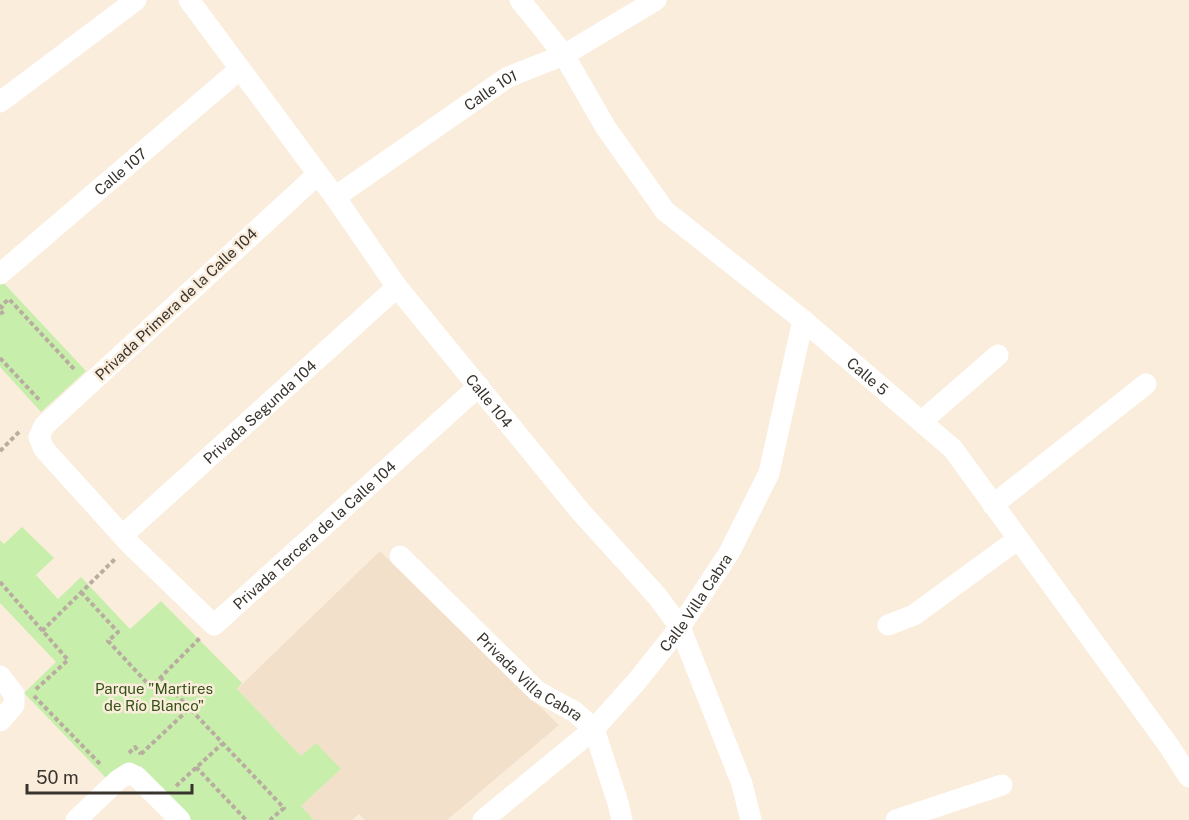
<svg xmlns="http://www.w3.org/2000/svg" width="1189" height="820" viewBox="0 0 1189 820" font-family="'Public Sans',sans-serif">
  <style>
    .built { fill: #f3e0ca }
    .green { fill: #c8eeac }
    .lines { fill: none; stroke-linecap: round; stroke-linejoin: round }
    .path { stroke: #b8ad9f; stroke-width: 4; stroke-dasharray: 4.5 3; stroke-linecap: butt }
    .minor { stroke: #fff; stroke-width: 21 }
    .labels { text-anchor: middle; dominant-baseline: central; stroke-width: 5; stroke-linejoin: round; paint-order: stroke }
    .street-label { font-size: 15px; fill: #38332c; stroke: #fbeddc }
    .park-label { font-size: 15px; fill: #345316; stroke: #fbeddc }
  </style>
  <rect width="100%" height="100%" fill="#fbeddc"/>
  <path class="built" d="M 380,551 L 559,725 L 447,820 L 365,820 L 359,814 L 352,820 L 314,820 L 301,806 L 341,769 L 301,756 L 237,689 Z"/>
  <path class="green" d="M 0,279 L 86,371 L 41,412 L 0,367 Z
    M 22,527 L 54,558 L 36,575 L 58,599 L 81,577 L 130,629 L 161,601 L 242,683 L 237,689 L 301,756 L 316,743 L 341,769 L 301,806 L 314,820 L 189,820 L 141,766 L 119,767 L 106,778 L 24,693 L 56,662 L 0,603 L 0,540 L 4,544 Z"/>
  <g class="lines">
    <path class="path" d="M 0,314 L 4,311 L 1,306 L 9,299 L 74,369
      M 0,358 L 41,402
      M 0,451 L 19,432
      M 0,582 L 68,660 L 34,691
      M 81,592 L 118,632 L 108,641 L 151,687 L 200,638
      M 42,631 L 116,558
      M 160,677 L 284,808 L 270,820
      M 34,696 L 102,766
      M 129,753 L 135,747 L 141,754
      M 141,754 L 190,708
      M 196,767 L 246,820
      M 176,786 L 222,744"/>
    <g class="minor">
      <path id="s1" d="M 189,0 L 335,197 L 397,287 L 580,511 L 657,596 L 680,627 L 742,784 L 751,820"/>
      <path id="s2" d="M 520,0 L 564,55 L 606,128 L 665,211 L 803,320 L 953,449 L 1169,746 L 1189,777"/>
      <path d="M 0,102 L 136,0"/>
      <path id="s3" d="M 318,174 L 44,426 L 39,437 L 44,449 L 130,544 L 214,625 L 479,386"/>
      <path id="s4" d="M 335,197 L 508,77 L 564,55 L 656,0"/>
      <path id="s5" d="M 0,274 L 240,69"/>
      <path d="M 921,422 L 998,355"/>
      <path d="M 993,505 L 1146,384"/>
      <path id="s6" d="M 123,535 L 397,287"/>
      <path id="s7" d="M 400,556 L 537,691 L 575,712 L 594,729 L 618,803 L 622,820"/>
      <path d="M 888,625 L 914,615 L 1018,539"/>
      <path d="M 0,676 L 14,694 L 14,705 L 0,721"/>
      <path d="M 76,820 L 118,780 L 129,773 L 138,778 L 180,820"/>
      <path id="s8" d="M 483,820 L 594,729 L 637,681 L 680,627 L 729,553 L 769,473 L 803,320"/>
      <path d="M 896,820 L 1002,785"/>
    </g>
  </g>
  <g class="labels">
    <g class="street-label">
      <text stroke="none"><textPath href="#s4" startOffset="189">Calle 101</textPath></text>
      <text stroke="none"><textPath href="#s5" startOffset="158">Calle 107</textPath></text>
      <text transform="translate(176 304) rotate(-43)">Privada Primera de la Calle 104</text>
      <text stroke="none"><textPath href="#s2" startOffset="518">Calle 5</textPath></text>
      <text stroke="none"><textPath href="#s1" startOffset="501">Calle 104</textPath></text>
      <text stroke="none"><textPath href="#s6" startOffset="184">Privada Segunda 104</textPath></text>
      <text stroke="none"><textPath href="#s3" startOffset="777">Privada Tercera de la Calle 104</textPath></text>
      <text stroke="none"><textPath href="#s8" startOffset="306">Calle Villa Cabra</textPath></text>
      <text stroke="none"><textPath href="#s7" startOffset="178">Privada Villa Cabra</textPath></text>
    </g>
    <g class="park-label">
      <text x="154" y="688">Parque "Martires<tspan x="154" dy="17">de Río Blanco"</tspan></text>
    </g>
  </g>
  <path d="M27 784v9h165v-9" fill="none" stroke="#38332c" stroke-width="3"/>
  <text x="36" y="784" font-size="18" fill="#38332c" stroke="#fbeddc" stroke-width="4.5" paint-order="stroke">50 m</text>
</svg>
